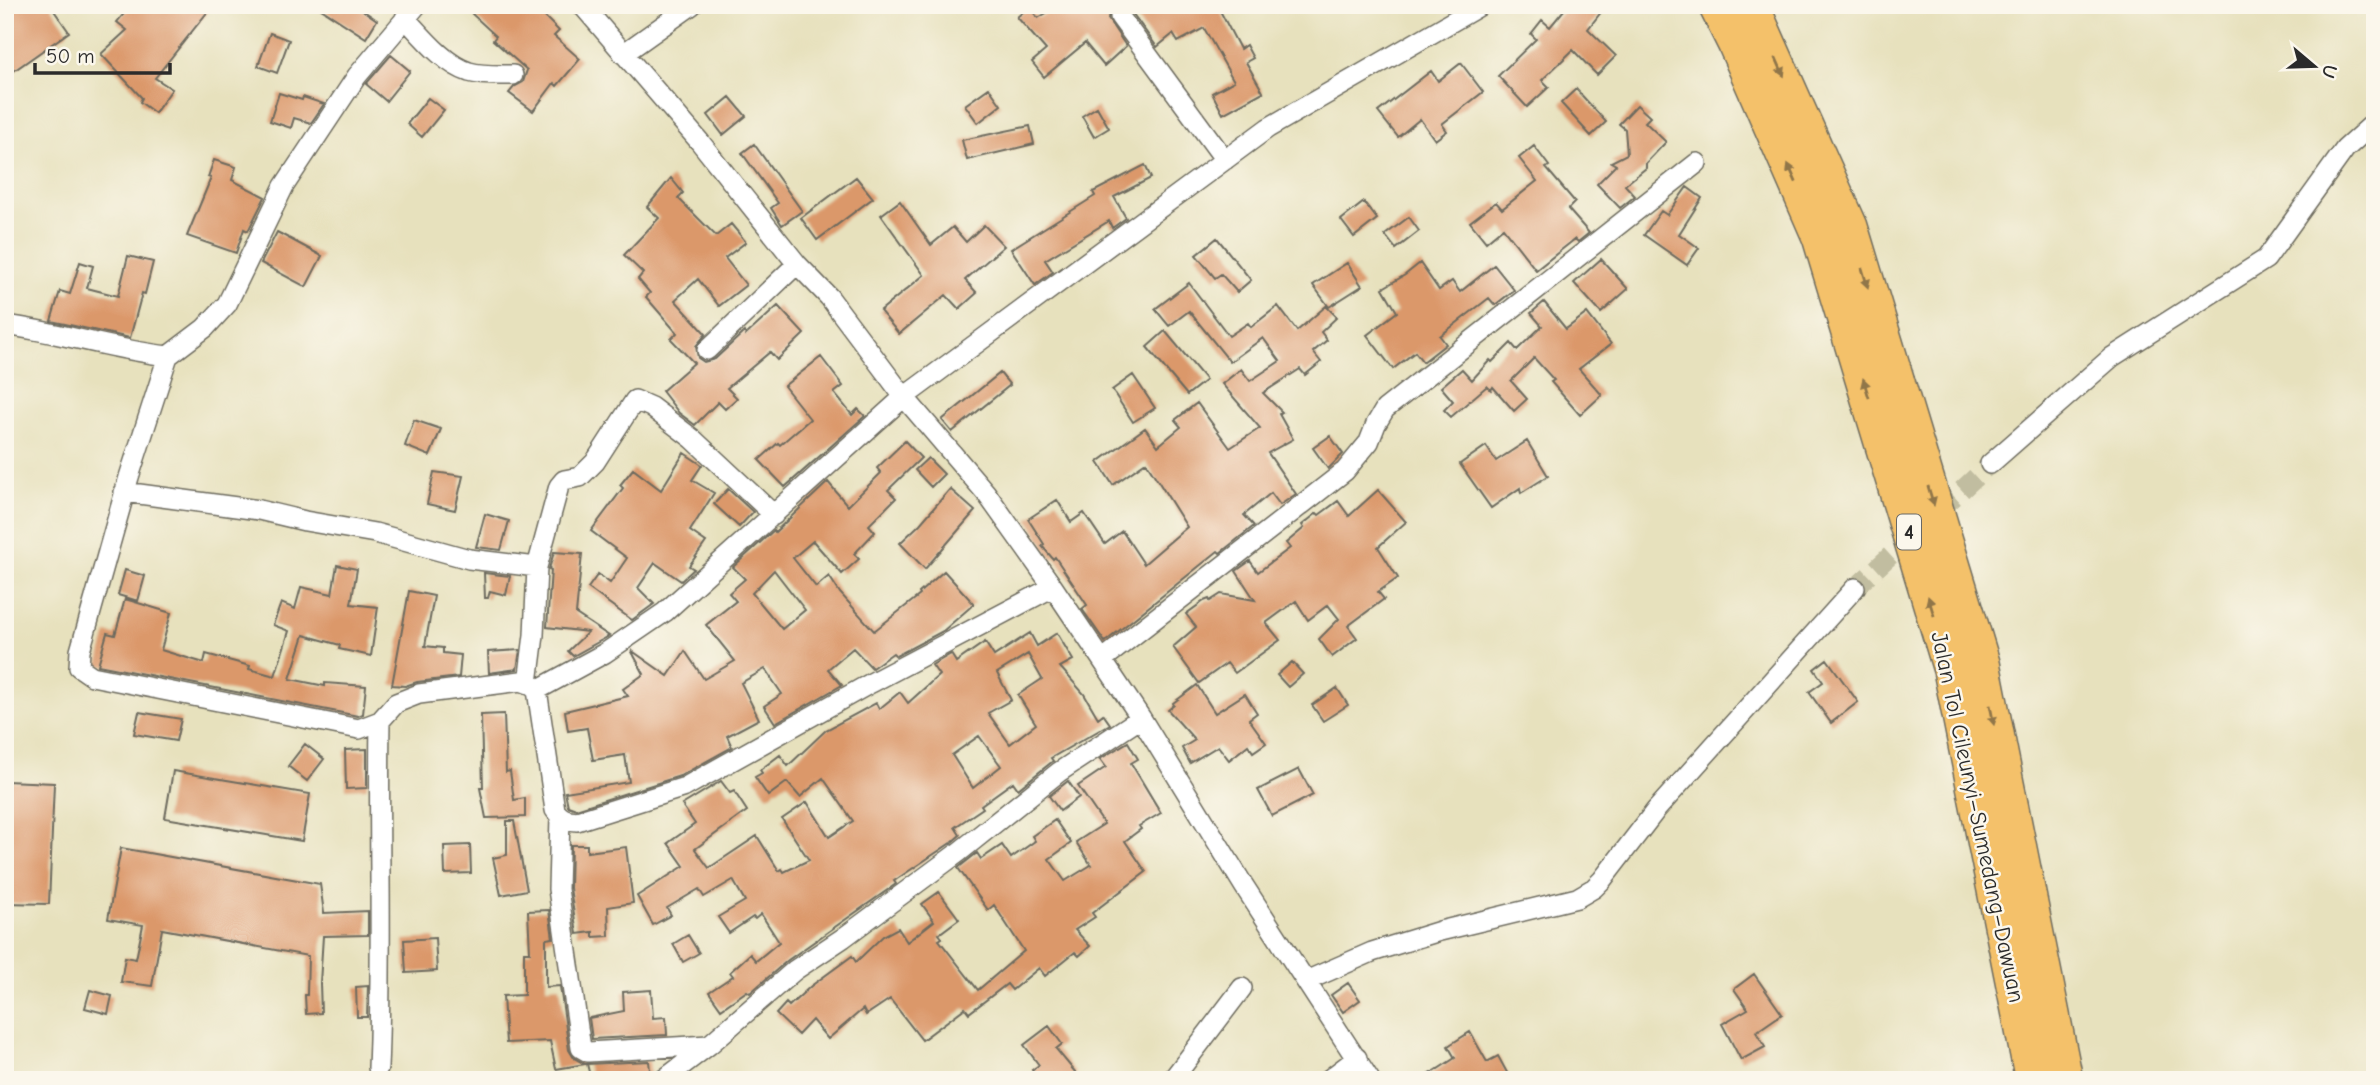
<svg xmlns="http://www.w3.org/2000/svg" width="2380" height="1085" viewBox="0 0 2380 1085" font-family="'Comic Neue',sans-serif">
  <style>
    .building { fill: #db986b; fill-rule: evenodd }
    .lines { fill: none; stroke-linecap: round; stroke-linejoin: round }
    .minor-tunnel { stroke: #c1bda0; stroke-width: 19; stroke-dasharray: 19 10; stroke-linecap: butt }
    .minor-casing { stroke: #6d6b5e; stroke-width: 22 }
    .motorway-casing { stroke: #6d6b5e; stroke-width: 38 }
    .minor { stroke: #fff; stroke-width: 19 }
    .motorway { stroke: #f4c16a; stroke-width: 35 }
    .oneway { fill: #90764a }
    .labels { text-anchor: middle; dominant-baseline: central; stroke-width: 5; stroke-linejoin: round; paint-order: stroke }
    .shield { fill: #fbf7ec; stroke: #696865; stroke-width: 2 }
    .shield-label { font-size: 21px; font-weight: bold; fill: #2b2b2b }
    .street-label { font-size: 23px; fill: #2b2b2b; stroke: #fbf7ec }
  </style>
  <rect width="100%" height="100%" fill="#fbf7ec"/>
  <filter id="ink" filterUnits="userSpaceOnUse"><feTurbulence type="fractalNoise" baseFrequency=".0143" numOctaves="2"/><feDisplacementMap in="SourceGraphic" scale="14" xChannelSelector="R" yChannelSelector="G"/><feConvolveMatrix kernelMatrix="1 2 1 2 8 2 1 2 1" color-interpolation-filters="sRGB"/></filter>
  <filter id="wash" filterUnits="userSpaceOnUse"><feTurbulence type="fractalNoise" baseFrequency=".00686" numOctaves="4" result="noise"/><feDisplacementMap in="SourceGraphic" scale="28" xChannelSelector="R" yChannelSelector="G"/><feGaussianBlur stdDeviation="1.57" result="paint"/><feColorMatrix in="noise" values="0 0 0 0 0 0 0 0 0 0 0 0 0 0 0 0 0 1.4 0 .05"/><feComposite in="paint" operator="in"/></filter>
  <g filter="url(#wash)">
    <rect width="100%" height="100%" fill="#e7e1bd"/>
    <g id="blocks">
      <path class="building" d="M 5,5 L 50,5 L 69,32 L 5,77 Z
        M 131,5 L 213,5 L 155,78 L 172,89 L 155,113 L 140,102 L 142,98 L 101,54 L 127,30 L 117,22 Z
        M 315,5 L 355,5 L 377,20 L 366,38 Z
        M 479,5 L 533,5 L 559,31 L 554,36 L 580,59 L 557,86 L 554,83 L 533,111 L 509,93 L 514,87 L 523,82 L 527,70 L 493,40 L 496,36 L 472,14 Z
        M 1060,5 L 1117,5 L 1109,11 L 1108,19 L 1126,46 L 1104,66 L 1085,43 L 1044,77 L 1032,62 L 1046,50 L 1017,17 L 1029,7 L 1038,18 Z
        M 1122,5 L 1217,5 L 1240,49 L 1246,45 L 1253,58 L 1246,62 L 1263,92 L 1223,114 L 1212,93 L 1234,81 L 1204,28 L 1178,42 L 1173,34 L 1157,47 L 1130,10 Z
        M 1568,5 L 1595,5 L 1602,11 L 1588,29 L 1616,56 L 1597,75 L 1573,50 L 1542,80 L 1549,87 L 1527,107 L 1498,76 L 1536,39 L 1531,34 L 1542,20 L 1550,27 Z
        M 270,33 L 289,40 L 277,73 L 258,66 Z
        M 391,55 L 410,71 L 386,101 L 366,84 Z
        M 1461,63 L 1483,92 L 1442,124 L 1447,131 L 1435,140 L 1420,119 L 1398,137 L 1378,112 L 1431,71 L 1438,81 Z
        M 989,88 L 1001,105 L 978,123 L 965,105 Z
        M 1576,89 L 1606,122 L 1591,136 L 1561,103 Z
        M 279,93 L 302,100 L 303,97 L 324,104 L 311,123 L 294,118 L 291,128 L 270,121 Z
        M 730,97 L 746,116 L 723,135 L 708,115 Z
        M 428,98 L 444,110 L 422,137 L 407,124 Z
        M 1637,105 L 1650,117 L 1645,122 L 1666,142 L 1646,163 L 1646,168 L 1625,185 L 1635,196 L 1620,208 L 1597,184 L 1616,165 L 1611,162 L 1627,154 L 1625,129 L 1619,124 Z
        M 1097,107 L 1109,128 L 1094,137 L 1082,116 Z
        M 1030,126 L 1034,144 L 967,160 L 962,140 Z
        M 754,144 L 802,211 L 782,225 L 771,208 L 778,203 L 742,153 Z
        M 1534,146 L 1549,166 L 1546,168 L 1575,202 L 1568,209 L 1589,233 L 1578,242 L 1575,239 L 1536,270 L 1503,228 L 1486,242 L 1470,222 L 1496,202 L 1502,209 L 1537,181 L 1519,158 Z
        M 214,160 L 236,167 L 232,180 L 265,197 L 248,231 L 244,229 L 236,253 L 187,236 L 211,178 L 208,177 Z
        M 1145,165 L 1151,178 L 1114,197 L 1126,218 L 1112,228 L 1109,221 L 1045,260 L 1053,272 L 1035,285 L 1011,249 L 1095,196 L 1093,192 Z
        M 856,177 L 873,198 L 817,240 L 801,218 Z
        M 671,178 L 683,193 L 678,198 L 716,236 L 731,224 L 746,242 L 725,258 L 746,285 L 719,306 L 698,279 L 675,300 L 706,334 L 696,346 L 698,358 L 704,362 L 715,359 L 744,332 L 746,335 L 778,306 L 804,334 L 777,360 L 770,352 L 727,388 L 737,398 L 725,409 L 718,402 L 695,425 L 679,413 L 662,391 L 694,363 L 671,339 L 677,333 L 646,297 L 650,293 L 638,279 L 643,273 L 624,255 L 659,218 L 647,207 Z
        M 1687,187 L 1702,198 L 1679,234 L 1699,248 L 1687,265 L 1644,235 L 1661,211 L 1667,215 Z
        M 900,201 L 931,245 L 953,227 L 966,242 L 984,225 L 1004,246 L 965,280 L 977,293 L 959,309 L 946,295 L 899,334 L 880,311 L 924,275 L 881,215 Z
        M 1364,202 L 1377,219 L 1354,237 L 1341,220 Z
        M 1409,217 L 1419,231 L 1396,249 L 1385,235 Z
        M 277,232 L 322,256 L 306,287 L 261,263 Z
        M 1217,238 L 1251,280 L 1237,292 L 1221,274 L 1215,278 L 1196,255 Z
        M 128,256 L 153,262 L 145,294 L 142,293 L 130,338 L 51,321 L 60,291 L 70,294 L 80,262 L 93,266 L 87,288 L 118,296 Z
        M 1601,259 L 1628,289 L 1601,313 L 1574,283 Z
        M 1347,263 L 1362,286 L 1329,307 L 1313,285 Z
        M 1420,263 L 1439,290 L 1452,281 L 1460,292 L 1494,265 L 1514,290 L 1495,305 L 1489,298 L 1440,336 L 1446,344 L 1423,362 L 1415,352 L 1393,369 L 1367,335 L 1397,312 L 1383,288 L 1405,275 Z
        M 1189,283 L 1229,336 L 1248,323 L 1251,327 L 1278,306 L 1297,331 L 1326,306 L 1337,317 L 1321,332 L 1327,340 L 1313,352 L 1321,362 L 1305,375 L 1300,369 L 1263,393 L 1282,412 L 1279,414 L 1293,439 L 1268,453 L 1296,494 L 1280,505 L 1271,493 L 1244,515 L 1254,526 L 1220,553 L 1218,551 L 1105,642 L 1082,609 L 1087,605 L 1055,557 L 1053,559 L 1042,546 L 1044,544 L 1028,519 L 1057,500 L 1071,522 L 1084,513 L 1105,544 L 1122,531 L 1144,564 L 1187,527 L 1146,462 L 1113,485 L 1098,462 L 1145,428 L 1158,446 L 1181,427 L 1175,420 L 1197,403 L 1230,448 L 1260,428 L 1222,384 L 1241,369 L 1250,381 L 1280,361 L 1263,338 L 1230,362 L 1189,311 L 1169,326 L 1155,309 Z
        M 1544,302 L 1566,329 L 1587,313 L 1611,344 L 1579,369 L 1602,395 L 1580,415 L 1551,382 L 1554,380 L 1534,358 L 1511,381 L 1527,399 L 1514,411 L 1493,387 L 1491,390 L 1487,386 L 1451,417 L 1444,410 L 1453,401 L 1441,387 L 1462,369 L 1472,380 L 1490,360 L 1492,362 L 1511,343 L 1517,350 L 1542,326 L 1531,313 Z
        M 1165,331 L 1206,380 L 1187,395 L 1147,347 Z
        M 821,357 L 843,386 L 834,393 L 852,415 L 858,409 L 865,416 L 785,487 L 759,460 L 778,443 L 780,445 L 810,419 L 784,386 Z
        M 1000,373 L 1010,385 L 952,432 L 942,420 Z
        M 1133,375 L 1155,408 L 1133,422 L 1112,390 Z
        M 414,420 L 441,429 L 430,456 L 405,446 Z
        M 1330,436 L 1343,454 L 1328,469 L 1313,448 Z
        M 905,441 L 921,458 L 888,490 L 896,498 L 869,525 L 875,532 L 854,554 L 859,559 L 842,574 L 813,541 L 793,558 L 816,587 L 829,576 L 840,593 L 874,631 L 920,595 L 919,593 L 944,571 L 974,604 L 943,631 L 896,656 L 893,653 L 872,668 L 853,648 L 828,669 L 842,685 L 775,723 L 764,706 L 782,694 L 765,669 L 741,683 L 759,719 L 727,736 L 732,747 L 680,776 L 576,809 L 568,806 L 565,792 L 629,782 L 625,755 L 593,760 L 587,728 L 568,731 L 565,711 L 628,696 L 623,689 L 644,674 L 631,650 L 668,676 L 685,651 L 704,679 L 735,661 L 706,625 L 736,601 L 729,593 L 745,579 L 733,567 L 774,530 L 775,532 L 828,482 L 848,506 L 881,473 L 877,468 ZM 774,570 L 805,610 L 782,629 L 752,593 Z
        M 1527,441 L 1548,476 L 1521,493 L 1520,488 L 1491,508 L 1460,464 L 1486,446 L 1496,461 Z
        M 684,453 L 702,465 L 692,480 L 714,493 L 690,531 L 706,542 L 689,566 L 694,569 L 681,581 L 655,563 L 638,588 L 654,604 L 632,620 L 588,588 L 598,574 L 610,583 L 627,558 L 591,531 L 623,488 L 620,485 L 633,469 L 661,490 Z
        M 928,458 L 944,474 L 931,487 L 915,470 Z
        M 434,472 L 463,476 L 455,510 L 427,504 Z
        M 728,489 L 753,512 L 739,527 L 714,504 Z
        M 950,489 L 975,511 L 925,569 L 900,543 L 920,524 Z
        M 1378,490 L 1406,522 L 1378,547 L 1398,578 L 1378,592 L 1384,599 L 1348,626 L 1357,638 L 1332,657 L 1319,639 L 1339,619 L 1328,605 L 1308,620 L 1296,601 L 1266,623 L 1280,640 L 1235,673 L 1227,663 L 1199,683 L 1173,647 L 1196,627 L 1186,614 L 1204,601 L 1209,599 L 1210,601 L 1221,594 L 1255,600 L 1236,571 L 1250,561 L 1258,572 L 1290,548 L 1286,543 L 1304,528 L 1302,525 L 1317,513 L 1319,515 L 1338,501 L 1349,516 Z
        M 485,514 L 509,521 L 501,550 L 476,547 Z
        M 554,552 L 582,554 L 576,614 L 609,636 L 573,656 L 568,651 L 588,632 L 547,627 L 551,570 L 549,569 Z
        M 337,565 L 357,569 L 351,604 L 378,607 L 371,656 L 339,649 L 340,645 L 304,635 L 290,679 L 325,686 L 325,683 L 366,686 L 363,714 L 358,716 L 98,665 L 107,633 L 115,635 L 125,599 L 171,613 L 161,650 L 204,663 L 206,654 L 250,666 L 249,669 L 275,676 L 289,631 L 273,625 L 281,603 L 295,609 L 301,587 L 332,594 Z
        M 125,570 L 145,576 L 138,601 L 118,595 Z
        M 484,573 L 510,576 L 506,595 L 490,591 L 488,598 L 485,598 Z
        M 409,591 L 434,596 L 425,646 L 443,648 L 443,653 L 461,655 L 459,677 L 417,682 L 405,686 L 392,685 Z
        M 1030,633 L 1037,646 L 1057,633 L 1073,660 L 1060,667 L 1084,694 L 1098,718 L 1103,714 L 1110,724 L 1051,758 L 1053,761 L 1018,789 L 1013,782 L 981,805 L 983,808 L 955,827 L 960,835 L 952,842 L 894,881 L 896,884 L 788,960 L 750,993 L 747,991 L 721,1009 L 709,992 L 733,976 L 730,972 L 750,954 L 756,961 L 779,942 L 761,914 L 755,919 L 753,917 L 729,933 L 718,917 L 745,901 L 733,880 L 704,897 L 699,889 L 667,908 L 671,915 L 653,925 L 637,896 L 684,866 L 668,843 L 695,824 L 682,805 L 721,781 L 730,793 L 734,791 L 747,811 L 695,849 L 709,868 L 757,836 L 779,871 L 782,869 L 784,872 L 809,860 L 782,819 L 807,802 L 829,837 L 853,821 L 823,778 L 800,797 L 787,782 L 768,796 L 755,777 L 762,773 L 760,770 L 780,755 L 788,766 L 826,730 L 876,703 L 879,709 L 900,692 L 908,703 L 939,675 L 932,665 L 951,654 L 956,662 L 985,642 L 994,656 ZM 1028,654 L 1042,679 L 1018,695 L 1036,724 L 1010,744 L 988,713 L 1011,700 L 997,673 ZM 979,736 L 1001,766 L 973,788 L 952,755 Z
        M 520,650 L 517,669 L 489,673 L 488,652 Z
        M 1827,659 L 1858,702 L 1831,723 L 1809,692 L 1823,682 L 1814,669 Z
        M 1292,662 L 1303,674 L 1288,687 L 1277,675 Z
        M 1197,685 L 1215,713 L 1245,694 L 1257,713 L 1249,719 L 1266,743 L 1253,752 L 1248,745 L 1229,760 L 1218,746 L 1190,763 L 1182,748 L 1195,740 L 1168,710 L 1174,705 L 1173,703 Z
        M 1337,688 L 1348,705 L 1323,721 L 1312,705 Z
        M 139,712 L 181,719 L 176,741 L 134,734 Z
        M 504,714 L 506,772 L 510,771 L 514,800 L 525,798 L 525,817 L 486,818 L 480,788 L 483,788 L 481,715 Z
        M 1128,742 L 1138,759 L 1131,763 L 1161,813 L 1139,826 L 1141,829 L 1125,841 L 1146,872 L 1092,913 L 1095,917 L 1075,930 L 1090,946 L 1079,956 L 1075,952 L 1045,976 L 1039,968 L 1012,990 L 1007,984 L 969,1013 L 965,1008 L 922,1040 L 890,999 L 866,1015 L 863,1009 L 828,1039 L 812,1020 L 798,1035 L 776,1014 L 786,1003 L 789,1006 L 811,986 L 852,956 L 856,962 L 883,936 L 898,928 L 907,942 L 934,921 L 922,904 L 939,892 L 959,919 L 939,934 L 942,938 L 939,940 L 978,990 L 1024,951 L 994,905 L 988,910 L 958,868 L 977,853 L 981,859 L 1002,845 L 1011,858 L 1035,841 L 1032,836 L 1055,820 L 1071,843 L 1049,859 L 1065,881 L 1091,865 L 1076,842 L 1104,824 L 1078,786 L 1106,767 L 1100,759 Z
        M 305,744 L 324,759 L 307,781 L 288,766 Z
        M 367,749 L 367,788 L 346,789 L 345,750 Z
        M 1299,769 L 1313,795 L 1272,816 L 1258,790 Z
        M 173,771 L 310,794 L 302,841 L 165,818 Z
        M 5,781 L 54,783 L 49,904 L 5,903 Z
        M 1068,781 L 1079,797 L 1060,811 L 1049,796 Z
        M 507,821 L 514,821 L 527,890 L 501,895 L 493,858 L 507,855 Z
        M 470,845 L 471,873 L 445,874 L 444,846 Z
        M 571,845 L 587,845 L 587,852 L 626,847 L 633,903 L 608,907 L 609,936 L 593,937 L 593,932 L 577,934 L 570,888 Z
        M 121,848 L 320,884 L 324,913 L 368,911 L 368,935 L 323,936 L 320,983 L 321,1013 L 306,1014 L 305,995 L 307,995 L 308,956 L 162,929 L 152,986 L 121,982 L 125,957 L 136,959 L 143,925 L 108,919 Z
        M 549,910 L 553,938 L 546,939 L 546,987 L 560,986 L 569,1050 L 574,1058 L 585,1064 L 556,1069 L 550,1041 L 506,1043 L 503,996 L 524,995 L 524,952 L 530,952 L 528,911 Z
        M 688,935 L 699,953 L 683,962 L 673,944 Z
        M 435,938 L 437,971 L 406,973 L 404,940 Z
        M 1754,974 L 1782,1014 L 1756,1032 L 1765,1047 L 1741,1060 L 1722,1024 L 1748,1009 L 1734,989 Z
        M 1348,983 L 1360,1000 L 1343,1012 L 1331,995 Z
        M 368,986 L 367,1017 L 357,1017 L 356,987 Z
        M 90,990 L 112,996 L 108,1014 L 85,1008 Z
        M 651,990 L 653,1018 L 666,1017 L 667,1035 L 592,1039 L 589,1018 L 624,1011 L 623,992 Z
        M 1049,1026 L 1062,1044 L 1056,1049 L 1076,1073 L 1068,1080 L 1039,1080 L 1032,1070 L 1039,1065 L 1024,1045 Z
        M 1470,1032 L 1487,1062 L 1498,1056 L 1511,1080 L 1421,1080 L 1455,1058 L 1448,1046 Z
        M 649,1061 L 651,1080 L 591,1080 L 587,1064 Z"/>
    </g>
  </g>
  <g filter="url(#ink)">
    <use href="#blocks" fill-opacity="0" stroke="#6d6b5e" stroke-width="2"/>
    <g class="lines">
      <path class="minor-tunnel" d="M 1855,588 L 1990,464"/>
      <defs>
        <path id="minor" d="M 582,5 L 700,142 L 797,264 L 829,297 L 904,397 L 986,493 L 1053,587 L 1141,718 L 1244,886 L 1370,1080
          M 1120,17 L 1225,160
          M 405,18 C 422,36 444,64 469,72 C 483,76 498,75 513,75
          M 623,54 L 692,5
          M 5,325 C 60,332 113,350 168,356 L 205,328 L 227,304 L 284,186 L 357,76 L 417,5
          M 707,350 L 797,264
          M 168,356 L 129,477 L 80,651 L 79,667 L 92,676 L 359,729 L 380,721 L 396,703 L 419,694 L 521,681 L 532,685 L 537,690 L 555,810 C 561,819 566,820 577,821 L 685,787 L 871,683 L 1053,587
          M 1990,464 L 2112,357 L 2266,259 L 2345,149 L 2375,122
          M 124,492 L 259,510 L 305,521 L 375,533 L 469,559 L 537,567 L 559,486 L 564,480 L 580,477 L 595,462 L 635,400 L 651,407 L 693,439 L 774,515
          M 1102,660 L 1345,471 L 1369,442 L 1376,424 L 1385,409 L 1697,163
          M 528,683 L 534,635 L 537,567
          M 537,690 L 605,653 L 665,612 L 904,397 L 1268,128 L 1481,5
          M 560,817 L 558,889 L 581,1048 L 588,1052 L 709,1045
          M 1306,981 L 1372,952 L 1440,931 L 1577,898 L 1594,888 L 1602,880 L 1656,810 L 1855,588
          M 378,1068 C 383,952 378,837 380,721
          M 663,1080 L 709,1045 L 795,970 L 843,938 L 959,852 L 1059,772 L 1141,718
          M 1172,1080 L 1242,988
          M 1328,1080 L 1357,1058"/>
        <path id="motorway" d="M 1716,5 L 1736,45 L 1820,237 L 1951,670 L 2033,1080
          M 1751,5 L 1850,227 L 1982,663 L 2065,1080"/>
      </defs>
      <use href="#minor" class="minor-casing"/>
      <use href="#motorway" class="motorway-casing"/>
      <use href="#minor" class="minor"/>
      <use href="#motorway" class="motorway"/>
    </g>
    <defs><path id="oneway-solid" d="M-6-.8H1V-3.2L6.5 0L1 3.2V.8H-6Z" transform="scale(1.75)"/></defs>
    <g class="oneway">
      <use href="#oneway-solid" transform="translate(1780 67) rotate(66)"/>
      <use href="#oneway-solid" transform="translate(1792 173) rotate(-114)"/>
      <use href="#oneway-solid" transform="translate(1865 278) rotate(73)"/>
      <use href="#oneway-solid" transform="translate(1866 388) rotate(-107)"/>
      <use href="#oneway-solid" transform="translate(1931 496) rotate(73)"/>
      <use href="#oneway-solid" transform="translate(1931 606) rotate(-107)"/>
      <use href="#oneway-solid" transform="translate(1992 715) rotate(79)"/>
    </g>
  </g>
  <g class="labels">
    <rect class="shield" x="1897" y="514.5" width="24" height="35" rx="5"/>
    <g class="shield-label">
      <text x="1909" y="532">4</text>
    </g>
    <g class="street-label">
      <text transform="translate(1978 817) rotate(78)">Jalan Tol Cileunyi–Sumedang–Dawuan</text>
    </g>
  </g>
  <rect width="2380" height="1085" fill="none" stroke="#fbf7ec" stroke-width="28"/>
  <g transform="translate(2314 66) rotate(109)" stroke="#fbf7ec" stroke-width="5" paint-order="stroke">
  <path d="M0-5L12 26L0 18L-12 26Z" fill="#2b2b2b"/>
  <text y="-10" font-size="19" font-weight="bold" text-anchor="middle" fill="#2b2b2b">U</text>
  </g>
  <path d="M35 63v10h135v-10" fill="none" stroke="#2b2b2b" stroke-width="3.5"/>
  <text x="46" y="63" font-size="21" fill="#2b2b2b" stroke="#fbf7ec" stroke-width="5" paint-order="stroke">50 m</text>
</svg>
